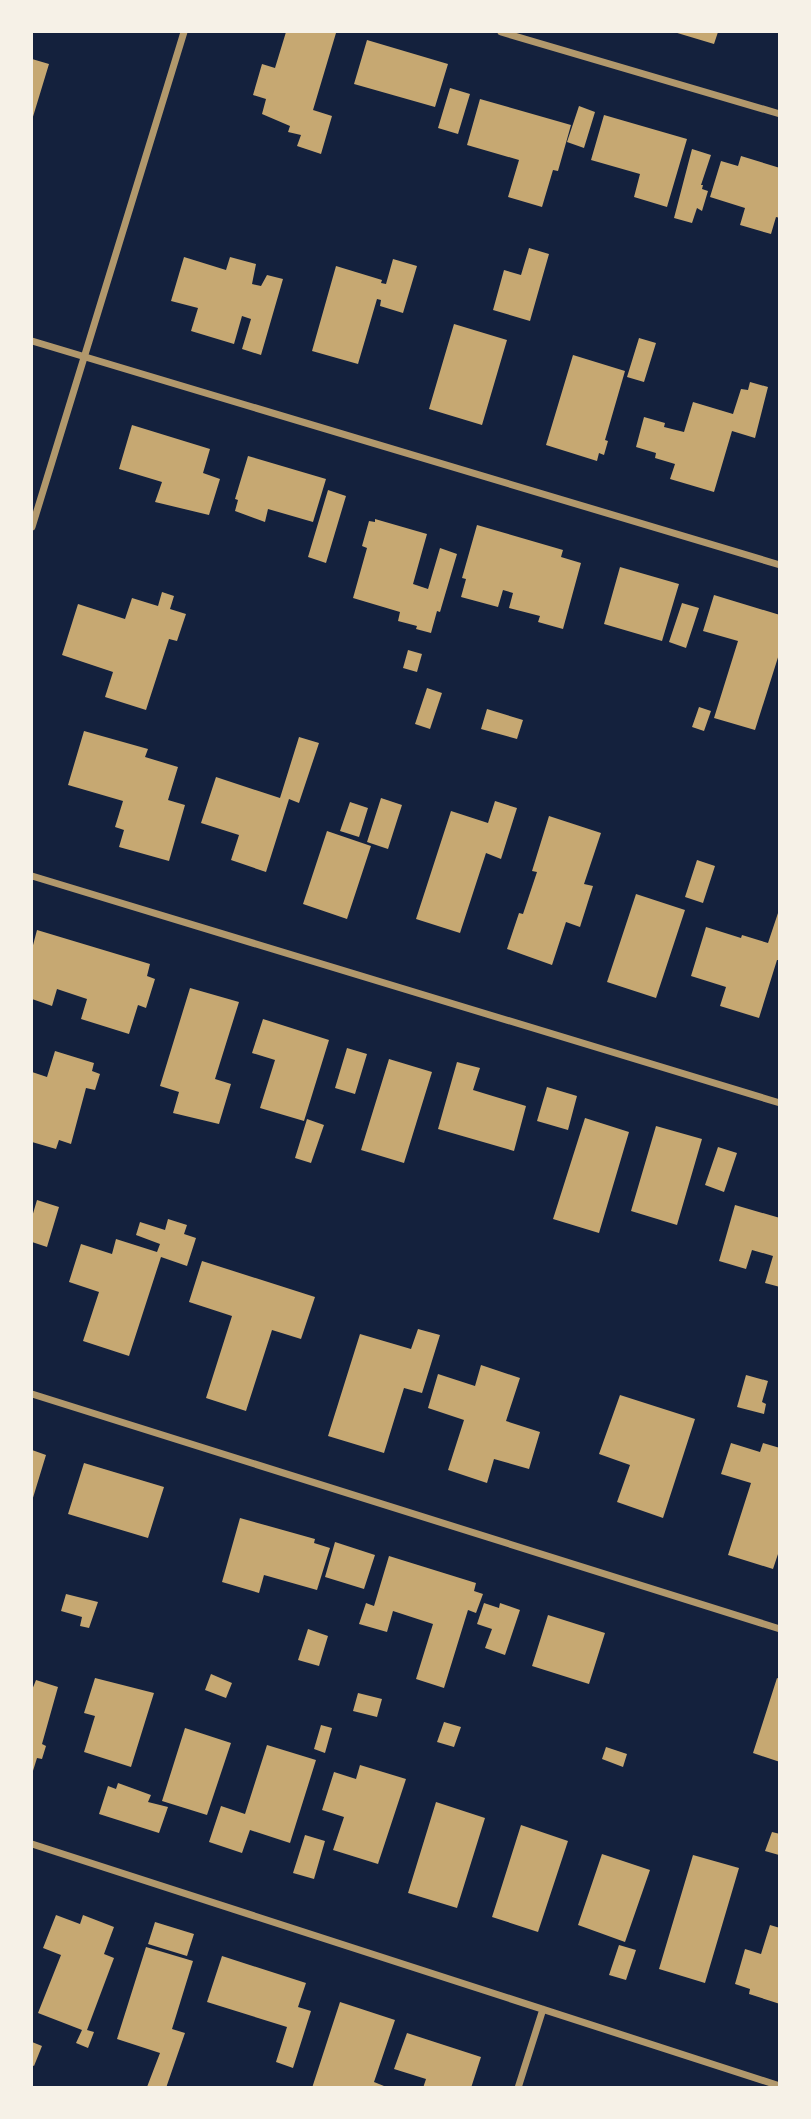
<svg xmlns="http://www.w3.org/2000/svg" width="811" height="2119" viewBox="0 0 811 2119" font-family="Manrope,sans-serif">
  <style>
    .building { fill: #c6a872 }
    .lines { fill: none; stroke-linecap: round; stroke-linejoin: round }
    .minor { stroke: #b1986c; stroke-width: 7 }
  </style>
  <rect width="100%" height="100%" fill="#14213d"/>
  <path class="building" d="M 286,32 L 336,33 L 313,110 L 332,116 L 321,154 L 297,146 L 301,135 L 288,132 L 290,126 L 262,114 L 266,99 L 253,95 L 262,64 L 275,68 Z
    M 674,32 L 718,32 L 714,44 Z
    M 367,40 L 448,64 L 435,107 L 354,84 Z
    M 32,59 L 49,64 L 32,120 Z
    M 450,88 L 470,94 L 458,134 L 438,128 Z
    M 480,99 L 571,125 L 558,171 L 553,170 L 542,207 L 508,197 L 519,160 L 467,145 Z
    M 579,106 L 595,112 L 584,148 L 567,142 Z
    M 604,115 L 687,139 L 667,207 L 634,197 L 640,174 L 591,160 Z
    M 692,149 L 711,155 L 701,185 L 703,185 L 702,189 L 708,191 L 702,211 L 697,208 L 692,223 L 674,218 Z
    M 741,156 L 780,168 L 780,218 L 776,217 L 771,234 L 740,225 L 745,208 L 710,197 L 721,161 L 738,166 Z
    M 529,248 L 549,254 L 530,321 L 493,310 L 504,270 L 521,275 Z
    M 184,257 L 226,270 L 230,257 L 256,264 L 252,284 L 261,286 L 267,275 L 283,279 L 261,355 L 242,349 L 251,319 L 242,316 L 234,344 L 191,331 L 198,308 L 171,301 Z
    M 393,259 L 417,266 L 403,313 L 380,306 L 381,300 L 377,299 L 358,364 L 312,351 L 336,266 L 382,280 L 381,283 L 386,284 Z
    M 454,324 L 507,340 L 482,425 L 429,409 Z
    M 639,338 L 656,343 L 644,382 L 627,377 Z
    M 573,355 L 625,371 L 605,440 L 608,441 L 604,455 L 599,453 L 597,461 L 546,445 Z
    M 750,382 L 768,387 L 755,438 L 732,431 L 714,492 L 670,479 L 675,464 L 655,458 L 656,453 L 636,447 L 644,417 L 665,423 L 664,427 L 684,432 L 693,402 L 733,414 L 741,389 L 748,390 Z
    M 132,425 L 210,449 L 203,473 L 220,479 L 209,515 L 155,502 L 162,482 L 119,469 Z
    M 248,456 L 326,479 L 313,522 L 268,509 L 265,522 L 235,511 L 238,500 L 235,499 Z
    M 328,490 L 346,496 L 326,563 L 308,557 Z
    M 375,519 L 427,534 L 413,584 L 428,589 L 440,548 L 457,554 L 440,612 L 437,611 L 431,633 L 416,629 L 417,626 L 398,621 L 400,612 L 353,598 L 367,548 L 362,546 L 369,521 L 375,522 Z
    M 477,525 L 563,550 L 561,557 L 581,563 L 563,629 L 538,622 L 540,616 L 509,608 L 513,593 L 503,590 L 498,607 L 461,597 L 466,579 L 462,578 Z
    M 620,567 L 679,584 L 662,641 L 604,624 Z
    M 162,592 L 174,596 L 170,609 L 186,614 L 177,641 L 169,639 L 146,710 L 105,697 L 113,672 L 62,655 L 78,604 L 125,619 L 132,598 L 158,606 Z
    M 714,595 L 780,615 L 780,651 L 755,730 L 714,718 L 738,641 L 703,631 Z
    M 682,603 L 699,608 L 686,648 L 669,642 Z
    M 408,650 L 422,654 L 417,672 L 403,668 Z
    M 427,688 L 442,693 L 430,729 L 415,724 Z
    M 699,707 L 711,711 L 704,731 L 692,727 Z
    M 487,709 L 523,720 L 517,739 L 481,729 Z
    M 84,731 L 148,749 L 145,757 L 178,767 L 168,800 L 185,805 L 169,861 L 119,847 L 124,830 L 115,827 L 123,801 L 68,785 Z
    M 299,737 L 319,743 L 299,803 L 289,799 L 266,872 L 231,860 L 239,835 L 201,823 L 216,777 L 280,798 Z
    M 381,798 L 402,805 L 388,849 L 367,842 Z
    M 495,801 L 517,808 L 501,859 L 486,853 L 460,933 L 416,919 L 451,811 L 488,823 Z
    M 350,802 L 368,808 L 359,837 L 340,831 Z
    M 549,816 L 601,833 L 584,884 L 593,886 L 580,927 L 566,922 L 552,965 L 507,949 L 519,913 L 523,914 L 537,872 L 532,871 Z
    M 327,831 L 371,846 L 347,919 L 303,904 Z
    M 697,860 L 715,866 L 703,903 L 685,897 Z
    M 636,894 L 685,910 L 656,998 L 607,982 Z
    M 780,907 L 780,960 L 777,960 L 759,1018 L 720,1006 L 726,987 L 691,976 L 706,927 L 741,938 L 742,935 L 768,943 Z
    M 37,930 L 150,964 L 147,976 L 155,979 L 146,1008 L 138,1005 L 129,1034 L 81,1019 L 87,999 L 57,989 L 52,1006 L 32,999 L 32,949 Z
    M 190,988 L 239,1002 L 215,1079 L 231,1084 L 219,1124 L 173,1113 L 179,1092 L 160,1086 Z
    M 263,1019 L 329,1040 L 304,1121 L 260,1108 L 275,1060 L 252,1053 Z
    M 347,1048 L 367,1054 L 355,1094 L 335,1088 Z
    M 55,1051 L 94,1063 L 92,1071 L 100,1074 L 95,1090 L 86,1088 L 71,1144 L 59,1140 L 56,1149 L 32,1142 L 32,1072 L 47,1077 Z
    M 389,1059 L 432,1072 L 404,1163 L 361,1150 Z
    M 457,1062 L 480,1068 L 473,1090 L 526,1106 L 514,1151 L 438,1129 Z
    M 547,1087 L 577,1096 L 568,1130 L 537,1121 Z
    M 585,1118 L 629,1132 L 599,1233 L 553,1219 Z
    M 307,1119 L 324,1125 L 311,1163 L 295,1158 Z
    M 656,1126 L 702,1139 L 677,1225 L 631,1211 Z
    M 718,1147 L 737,1153 L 724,1192 L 705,1185 Z
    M 37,1200 L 59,1207 L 47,1247 L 32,1242 L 32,1217 Z
    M 735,1205 L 780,1218 L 780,1287 L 765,1283 L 773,1256 L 752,1250 L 746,1269 L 719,1261 Z
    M 168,1219 L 187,1225 L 184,1234 L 196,1238 L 187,1266 L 161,1257 L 129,1356 L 83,1341 L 99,1292 L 69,1282 L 81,1244 L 112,1254 L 116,1239 L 157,1252 L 160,1244 L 136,1235 L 140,1222 L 165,1230 Z
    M 202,1261 L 315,1297 L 301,1339 L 272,1330 L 246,1411 L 206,1398 L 232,1316 L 189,1302 Z
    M 418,1329 L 440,1335 L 422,1393 L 404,1388 L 384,1453 L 328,1436 L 360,1334 L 411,1349 Z
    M 481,1365 L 520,1378 L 506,1421 L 540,1432 L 529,1469 L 494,1459 L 487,1483 L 448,1470 L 464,1420 L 428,1408 L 438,1374 L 475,1386 Z
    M 746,1375 L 768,1381 L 762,1402 L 766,1404 L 764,1414 L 737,1407 Z
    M 620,1395 L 695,1419 L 663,1518 L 617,1502 L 630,1465 L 599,1454 Z
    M 731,1443 L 760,1452 L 763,1443 L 780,1448 L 780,1548 L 773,1569 L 728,1555 L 751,1483 L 721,1474 Z
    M 32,1450 L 46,1455 L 32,1501 Z
    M 84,1463 L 164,1487 L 148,1538 L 68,1514 Z
    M 240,1518 L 315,1539 L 314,1543 L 330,1548 L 317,1590 L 264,1575 L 259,1593 L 222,1582 Z
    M 335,1542 L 375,1555 L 364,1589 L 325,1577 Z
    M 389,1556 L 476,1583 L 474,1591 L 483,1594 L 476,1613 L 468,1610 L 444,1688 L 416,1679 L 433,1624 L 393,1611 L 387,1632 L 359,1624 L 366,1603 L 374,1606 Z
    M 66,1594 L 98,1602 L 89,1628 L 80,1626 L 82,1617 L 61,1611 Z
    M 484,1603 L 499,1608 L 500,1603 L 520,1610 L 505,1655 L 485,1648 L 492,1629 L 477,1624 Z
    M 548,1615 L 605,1633 L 589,1684 L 532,1666 Z
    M 308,1629 L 328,1636 L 319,1666 L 298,1660 Z
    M 211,1674 L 232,1683 L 226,1698 L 205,1690 Z
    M 95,1678 L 154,1693 L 131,1767 L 84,1752 L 95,1716 L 84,1713 Z
    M 777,1678 L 780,1679 L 780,1762 L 753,1753 Z
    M 36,1680 L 58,1687 L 42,1744 L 46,1746 L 42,1759 L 37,1758 L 32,1774 L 32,1690 Z
    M 358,1693 L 382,1699 L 377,1717 L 353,1711 Z
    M 444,1722 L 461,1727 L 454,1747 L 437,1742 Z
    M 321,1725 L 332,1728 L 325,1753 L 314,1749 Z
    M 185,1728 L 231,1743 L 207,1815 L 162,1801 Z
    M 267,1745 L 316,1760 L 290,1843 L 250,1830 L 242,1853 L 209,1842 L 221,1806 L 245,1814 Z
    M 606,1747 L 627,1754 L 623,1767 L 602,1759 Z
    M 360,1765 L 406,1779 L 378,1864 L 333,1850 L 344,1817 L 322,1810 L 334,1772 L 356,1779 Z
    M 118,1783 L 151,1795 L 148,1802 L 168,1807 L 159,1833 L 99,1814 L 108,1786 L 116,1789 Z
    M 436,1802 L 485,1818 L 457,1908 L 408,1893 Z
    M 521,1825 L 568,1841 L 538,1932 L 492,1917 Z
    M 772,1832 L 780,1834 L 779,1855 L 765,1851 Z
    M 305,1835 L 325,1841 L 314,1879 L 293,1873 Z
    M 602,1854 L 650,1870 L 625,1942 L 578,1925 Z
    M 693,1855 L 739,1868 L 705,1983 L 659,1969 Z
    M 56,1915 L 80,1924 L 83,1915 L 114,1927 L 104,1954 L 114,1958 L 87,2030 L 94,2032 L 88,2048 L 76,2043 L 82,2030 L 38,2013 L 61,1955 L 43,1948 Z
    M 155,1922 L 194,1934 L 187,1956 L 148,1944 Z
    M 770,1925 L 780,1928 L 780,2004 L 749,1994 L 750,1989 L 735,1984 L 745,1949 L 761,1954 Z
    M 619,1945 L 636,1950 L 626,1980 L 609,1975 Z
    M 146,1947 L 193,1961 L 172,2029 L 185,2033 L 166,2088 L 147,2087 L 160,2053 L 117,2039 Z
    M 222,1956 L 306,1983 L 298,2007 L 311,2011 L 293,2068 L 276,2062 L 287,2027 L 207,2002 Z
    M 340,2002 L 395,2020 L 374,2082 L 389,2088 L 312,2088 Z
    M 407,2033 L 481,2057 L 471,2088 L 423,2088 L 426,2079 L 394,2069 Z
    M 32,2042 L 42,2046 L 34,2066 L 32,2065 Z"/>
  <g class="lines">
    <path class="minor" d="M 501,32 L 780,114
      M 32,341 L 780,565
      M 32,527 L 184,32
      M 32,876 L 780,1103
      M 32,1394 L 780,1629
      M 32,1844 L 780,2086
      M 518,2088 L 543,2009"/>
  </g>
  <rect width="811" height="2119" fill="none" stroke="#f6f1e7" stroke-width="66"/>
</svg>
